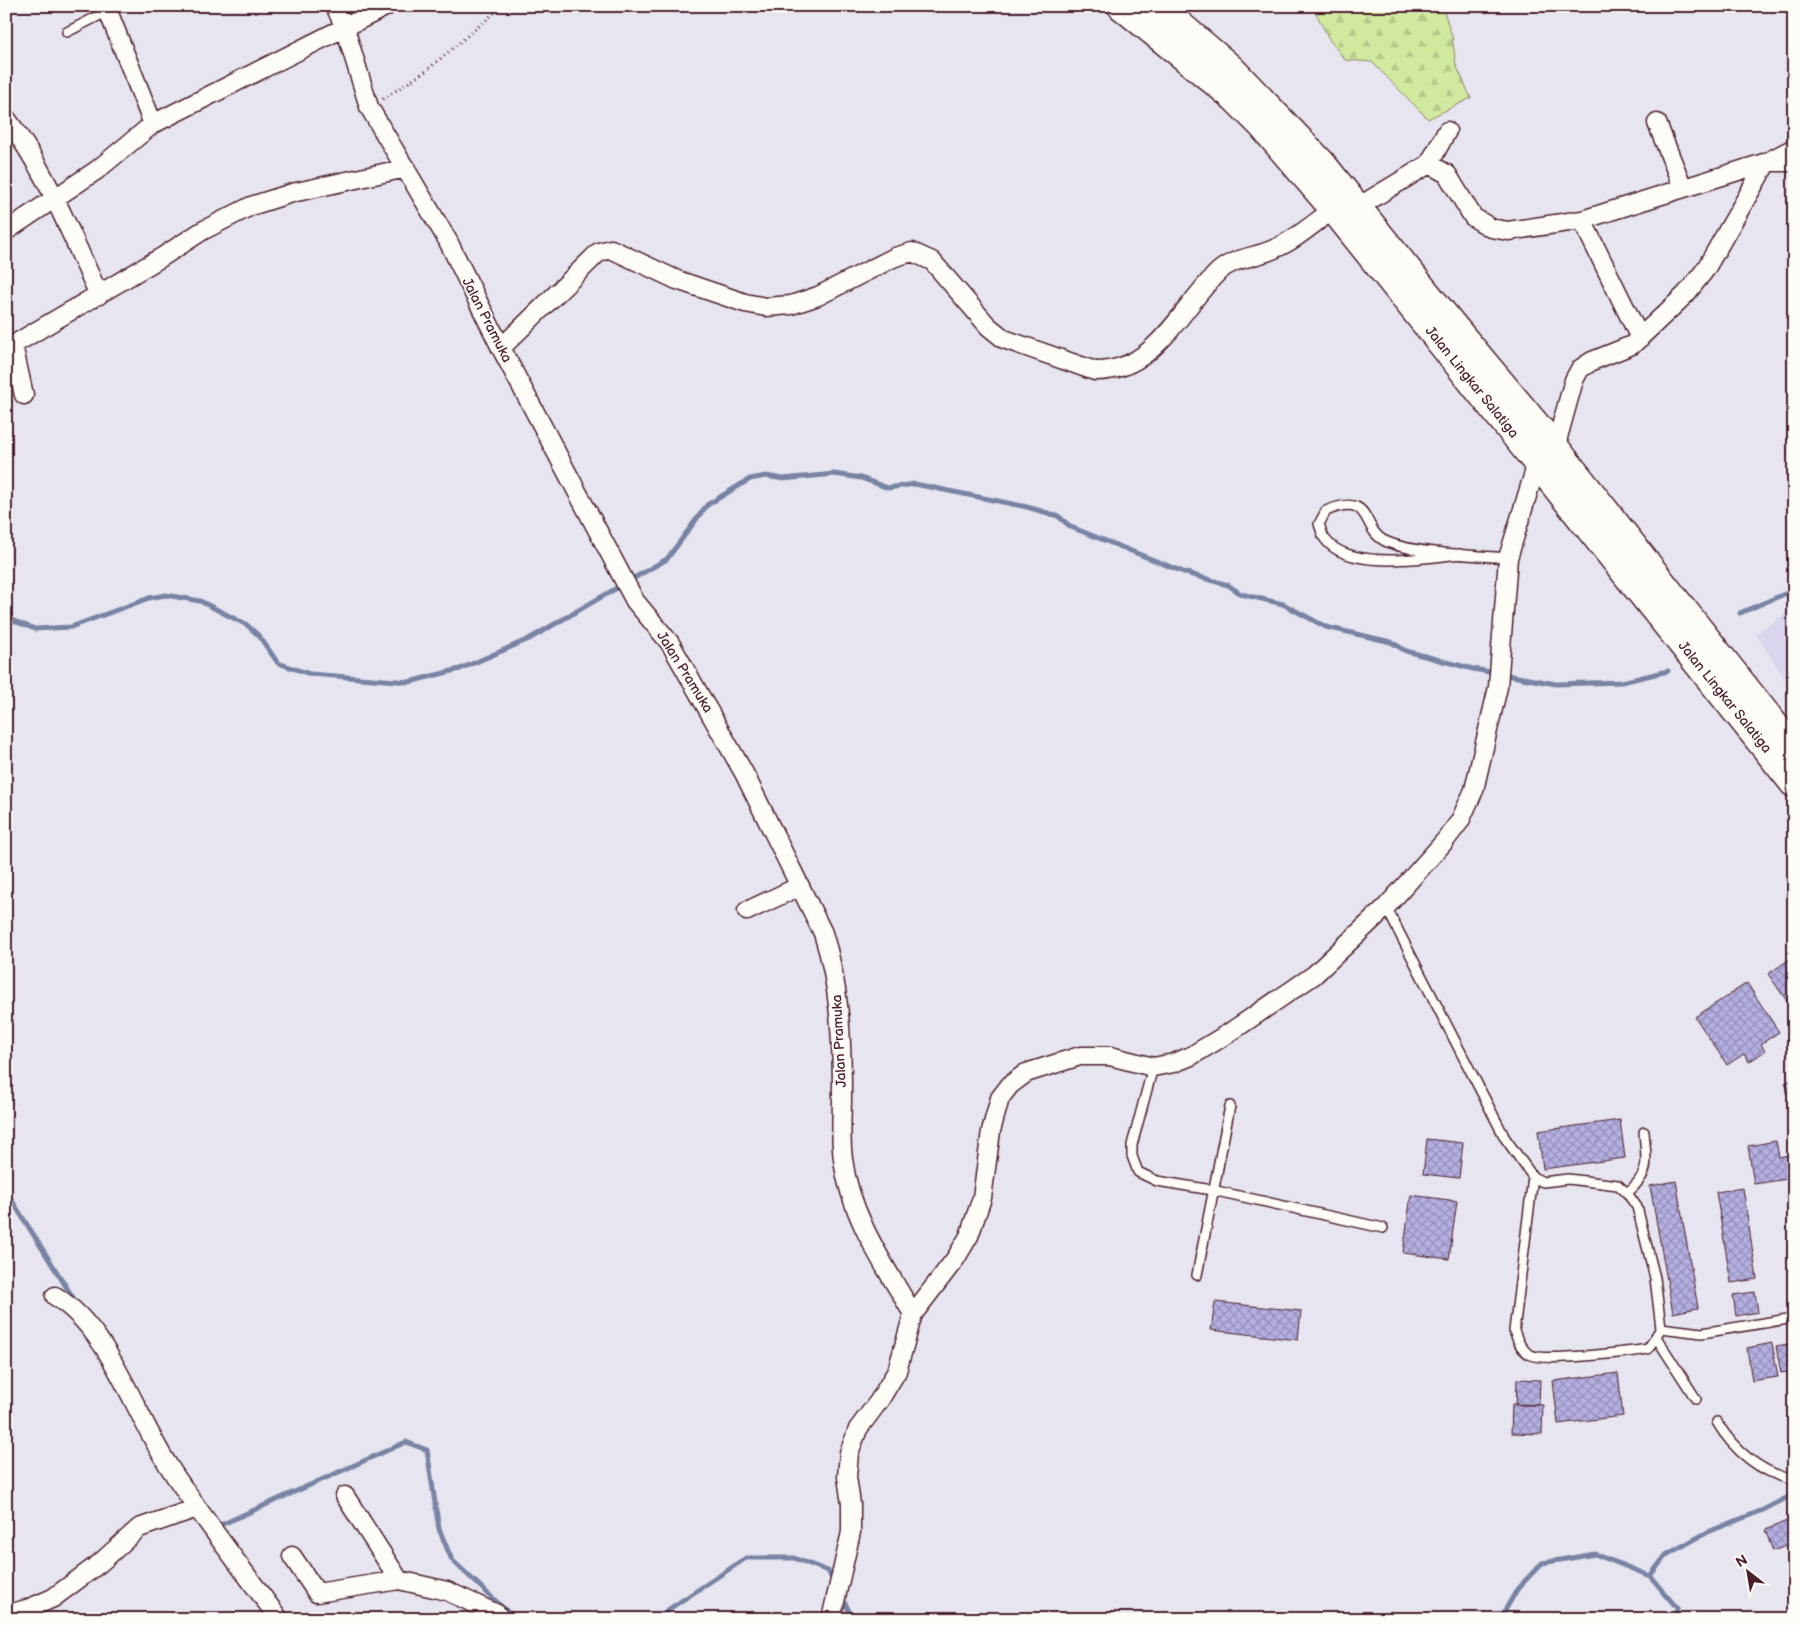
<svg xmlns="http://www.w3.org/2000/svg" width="1800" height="1625" viewBox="0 0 1800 1625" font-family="'Balsamiq Sans',sans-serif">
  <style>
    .built { fill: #d8d5ec }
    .forest { fill: url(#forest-firs); stroke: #8d8465 }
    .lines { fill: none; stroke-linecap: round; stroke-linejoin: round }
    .stream { stroke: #7984a4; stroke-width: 5 }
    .building { fill: url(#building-cross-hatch); stroke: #4a1f2b }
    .lane-casing { stroke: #4a1f2b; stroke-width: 12 }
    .street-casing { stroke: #4a1f2b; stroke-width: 21 }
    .highway-casing { stroke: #4a1f2b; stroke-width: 31 }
    .path { stroke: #4a1f2b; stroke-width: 3; stroke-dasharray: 1 4; stroke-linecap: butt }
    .lane { stroke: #fdfcf7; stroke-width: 9 }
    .street { stroke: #fdfcf7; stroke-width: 18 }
    .highway { stroke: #fdfcf7; stroke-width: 28 }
    .labels { text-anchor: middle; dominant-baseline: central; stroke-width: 4; stroke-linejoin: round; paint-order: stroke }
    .street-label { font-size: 14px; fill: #4a1f2b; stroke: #fdfcf7 }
  </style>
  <defs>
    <pattern id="forest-firs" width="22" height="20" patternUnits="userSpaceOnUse" patternTransform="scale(1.25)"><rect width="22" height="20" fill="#d0e99f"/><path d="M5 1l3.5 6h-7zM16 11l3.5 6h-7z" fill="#b4c789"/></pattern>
    <pattern id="building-cross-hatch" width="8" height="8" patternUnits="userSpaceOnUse" patternTransform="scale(1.25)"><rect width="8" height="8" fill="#b4afe1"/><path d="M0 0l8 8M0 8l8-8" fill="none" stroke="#948eb7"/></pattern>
  </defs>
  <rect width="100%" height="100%" fill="#e7e5f0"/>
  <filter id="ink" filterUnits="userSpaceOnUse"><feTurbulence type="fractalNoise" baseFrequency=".02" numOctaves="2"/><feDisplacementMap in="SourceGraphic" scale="10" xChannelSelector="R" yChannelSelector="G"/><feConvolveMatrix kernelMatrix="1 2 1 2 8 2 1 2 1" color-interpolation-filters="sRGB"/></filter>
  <g filter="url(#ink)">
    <path class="built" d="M 1794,607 L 1794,693 L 1756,634 Z"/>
    <path class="forest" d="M 1309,6 L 1442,6 L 1452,36 L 1456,65 L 1471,98 L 1428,119 L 1372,62 L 1345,60 L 1329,39 L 1317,15 Z"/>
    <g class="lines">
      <path class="stream" d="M 1740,613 L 1794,590
        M 6,618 L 35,629 L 71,627 L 149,598 L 166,595 L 200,601 L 247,625 L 259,636 L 278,663 L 310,674 L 409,682 L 460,669 L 529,639 L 653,567 L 667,559 L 707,505 L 750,479 L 766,476 L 783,479 L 834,474 L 861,478 L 888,488 L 915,484 L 1027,507 L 1058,516 L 1071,527 L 1186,573 L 1228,585 L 1241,594 L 1283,604 L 1326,627 L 1391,642 L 1406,651 L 1473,669 L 1556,684 L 1622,682 L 1668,671
        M 6,1191 L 77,1304
        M 215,1526 L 216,1527 L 406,1442 L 427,1450 L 439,1529 L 452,1560 L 515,1619
        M 1650,1576 L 1666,1555 L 1708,1532 L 1763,1510 L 1794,1494
        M 842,1597 L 853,1619
        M 654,1619 L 746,1558 L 794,1558 L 828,1571 L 834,1583
        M 1500,1619 L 1518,1588 L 1542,1563 L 1595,1554 L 1650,1576 L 1677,1608 L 1675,1619"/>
    </g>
    <path class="building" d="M 1794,956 L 1794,1011 L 1768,974 Z
      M 1747,983 L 1779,1032 L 1761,1044 L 1765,1051 L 1749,1062 L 1744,1054 L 1727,1065 L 1695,1017 Z
      M 1794,1078 L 1794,1097 L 1785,1083 Z
      M 1620,1120 L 1625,1158 L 1543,1169 L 1538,1131 Z
      M 1427,1139 L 1463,1143 L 1459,1178 L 1423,1174 Z
      M 1776,1141 L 1779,1157 L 1794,1154 L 1794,1178 L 1754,1184 L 1748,1146 Z
      M 1676,1181 L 1698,1308 L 1673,1313 L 1650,1186 Z
      M 1743,1188 L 1757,1279 L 1731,1283 L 1716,1192 Z
      M 1411,1195 L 1457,1201 L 1449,1259 L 1403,1253 Z
      M 1755,1292 L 1758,1312 L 1736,1316 L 1733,1295 Z
      M 1215,1302 L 1301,1311 L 1298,1340 L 1211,1330 Z
      M 1772,1343 L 1778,1377 L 1752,1381 L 1747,1348 Z
      M 1794,1343 L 1794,1371 L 1781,1373 L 1776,1346 Z
      M 1618,1373 L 1623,1416 L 1558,1424 L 1553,1381 Z
      M 1517,1379 L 1540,1380 L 1539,1405 L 1516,1405 Z
      M 1512,1404 L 1543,1405 L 1542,1434 L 1511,1433 Z
      M 1794,1518 L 1794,1543 L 1773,1551 L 1765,1530 Z"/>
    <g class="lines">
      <defs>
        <path id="lane" d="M 67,32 L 108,11
          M 1460,554 C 1426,558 1348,571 1325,539 C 1322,535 1321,529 1319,524 L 1326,511 C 1374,491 1360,529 1385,541 C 1413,554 1476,555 1508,558
          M 1386,907 L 1505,1138 L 1533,1177 L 1543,1182 L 1568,1179 L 1618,1185 L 1627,1193 L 1637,1207 L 1655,1278 L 1661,1328 L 1648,1349 C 1629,1352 1545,1362 1531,1355 C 1521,1350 1518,1341 1514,1331 L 1533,1177
          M 1153,1067 L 1132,1145 L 1132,1156 L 1138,1172 L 1157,1181 L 1212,1190 L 1383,1228
          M 1627,1193 C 1652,1172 1646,1161 1644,1132
          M 1197,1275 L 1230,1106
          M 1661,1328 L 1702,1333 L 1794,1318
          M 1656,1337 L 1696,1399
          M 1717,1422 C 1734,1451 1761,1473 1794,1480"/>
        <path id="street" d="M 106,6 L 153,124
          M 335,6 L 345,28 L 369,107 L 448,241 L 501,348 L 635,601 L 670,643 L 744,773 L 823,933 C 840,986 842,1039 842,1095 C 842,1116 840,1139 843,1159 C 850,1216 885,1266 913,1314
          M 6,118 C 47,171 71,235 99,295
          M 1657,123 L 1683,188
          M 1429,164 L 1447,174 L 1473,217 L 1491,228 L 1508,231 L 1582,220
          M 1358,207 L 1429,164 L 1447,131
          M 6,231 L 97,170 L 153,124 L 387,6
          M 1640,338 L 1582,220 L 1767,162 L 1794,148
          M 13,345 L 24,395
          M 501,348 L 599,252 L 611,249 L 677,280 L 745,303 L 766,307 L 791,305 L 818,296 L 895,257 L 912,252 L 932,261 L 988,326 L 1004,339 L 1095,371 C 1155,372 1181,308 1218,272 C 1234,257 1255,258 1274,249 C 1296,240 1315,222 1334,209
          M 6,349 L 162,257 L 202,231 L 251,206 L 292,193 L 406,168
          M 747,911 L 800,886
          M 55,1296 C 111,1331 133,1411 168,1465 C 202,1518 242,1568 279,1619
          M 345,1496 L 399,1580
          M 292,1556 L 317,1593 L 399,1580 L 447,1591 L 497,1614 L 500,1619
          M 6,1615 L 30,1608 L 53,1598 L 100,1563 L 139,1528 L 197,1508
          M 831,1619 L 851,1532 L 851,1504 L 847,1477 L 849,1453 L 858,1429 L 879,1401 L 897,1371 L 913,1314 L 956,1258 L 969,1236 L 982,1198 L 991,1131 L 1000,1098 L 1010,1085 L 1026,1073 L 1080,1056 L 1110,1056 L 1153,1067 L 1174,1063 L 1191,1056 L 1229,1033 L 1314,975 L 1386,907 L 1444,842 L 1460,821 L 1474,790 L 1498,687 L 1508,558 L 1537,463 L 1555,448 L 1574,380 L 1580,369 L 1592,361 L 1632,345 L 1686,294 L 1705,270 L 1767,162 L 1794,162"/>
        <path id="highway" d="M 1122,6 L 1235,98 L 1261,124 L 1334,209 L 1794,783
          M 1157,6 L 1231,69 L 1321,163 L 1451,324 L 1555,448 L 1794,750"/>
      </defs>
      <use href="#lane" class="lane-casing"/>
      <use href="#street" class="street-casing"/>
      <use href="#highway" class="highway-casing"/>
      <path class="path" d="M 383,99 L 426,71 L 499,9"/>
      <use href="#lane" class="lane"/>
      <use href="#street" class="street"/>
      <use href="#highway" class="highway"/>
    </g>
  </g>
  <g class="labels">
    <g class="street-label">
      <text transform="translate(487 320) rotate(63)">Jalan Pramuka</text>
      <text transform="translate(1472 382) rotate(51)">Jalan Lingkar Salatiga</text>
      <text transform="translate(685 672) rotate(58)">Jalan Pramuka</text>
      <text transform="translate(1725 697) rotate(51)">Jalan Lingkar Salatiga</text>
      <text transform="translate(839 1041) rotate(-93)">Jalan Pramuka</text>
    </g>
  </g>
  <rect width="1800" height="1625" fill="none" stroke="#fdfcf7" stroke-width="25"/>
  <rect x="12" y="12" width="1775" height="1600" fill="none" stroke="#4a1f2b" stroke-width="2" filter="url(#ink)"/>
  <g transform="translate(1748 1572) rotate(329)" stroke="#fdfcf7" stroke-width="4" paint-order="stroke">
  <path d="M0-4L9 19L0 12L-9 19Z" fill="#4a1f2b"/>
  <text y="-8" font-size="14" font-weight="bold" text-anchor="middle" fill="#4a1f2b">N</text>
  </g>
</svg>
